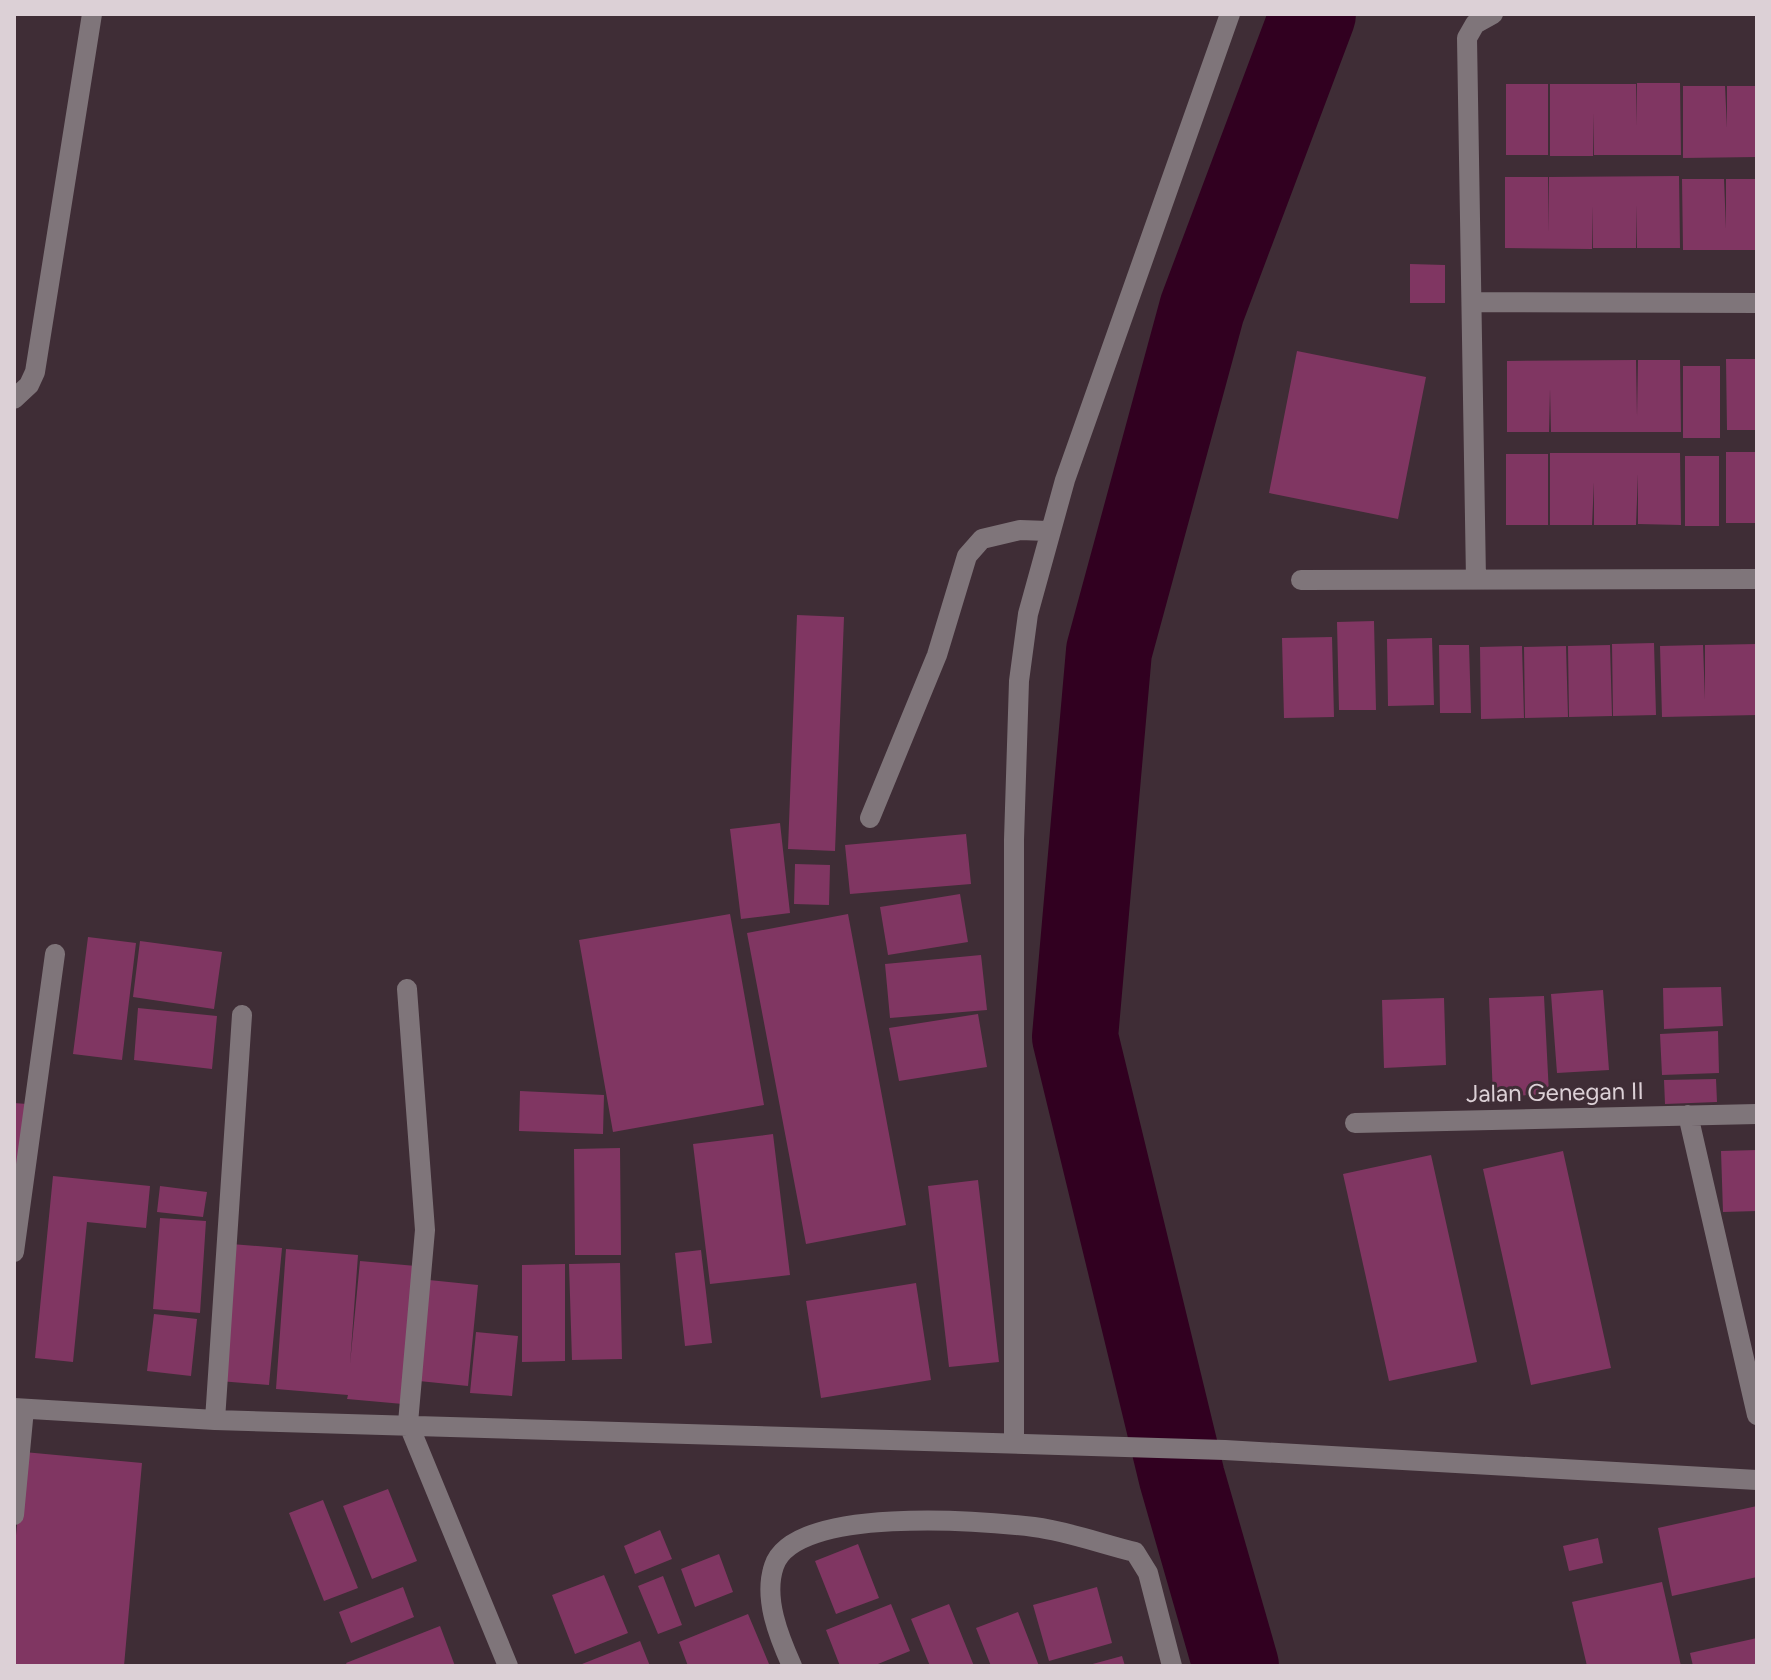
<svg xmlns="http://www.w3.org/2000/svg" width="1771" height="1680" viewBox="0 0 1771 1680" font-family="Figtree,sans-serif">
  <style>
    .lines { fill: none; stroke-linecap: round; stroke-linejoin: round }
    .river { stroke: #310020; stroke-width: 86 }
    .building { fill: #803662 }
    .minor { stroke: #7f757a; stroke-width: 20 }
    .labels { text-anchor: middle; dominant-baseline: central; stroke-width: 6; stroke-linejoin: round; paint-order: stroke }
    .street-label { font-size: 24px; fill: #dcd0d6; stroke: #3f2d36 }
  </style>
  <rect width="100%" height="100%" fill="#3f2d36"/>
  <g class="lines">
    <path class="river" d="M 1236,1666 L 1182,1478 L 1075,1037 L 1109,651 L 1202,309 L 1313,14"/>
  </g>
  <path class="building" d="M 1637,83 L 1680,83 L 1681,155 L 1594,155 L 1593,113 L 1593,156 L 1550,156 L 1550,84 L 1636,84 L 1637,126 Z
    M 1506,84 L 1548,84 L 1548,155 L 1506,155 Z
    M 1683,86 L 1725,86 L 1727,128 L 1727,86 L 1757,86 L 1757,157 L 1683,158 Z
    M 1679,176 L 1680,248 L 1637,248 L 1637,205 L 1636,248 L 1593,248 L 1593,206 L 1592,249 L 1505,248 L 1505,177 L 1548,177 L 1548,233 L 1549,177 Z
    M 1682,179 L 1724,179 L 1726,229 L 1726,179 L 1757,179 L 1757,250 L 1683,250 Z
    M 1410,264 L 1445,265 L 1445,303 L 1410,303 Z
    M 1297,351 L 1426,377 L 1398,519 L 1269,493 Z
    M 1726,359 L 1757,359 L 1757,430 L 1727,430 Z
    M 1636,360 L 1637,416 L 1638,360 L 1680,360 L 1681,432 L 1551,432 L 1550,389 L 1549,432 L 1507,432 L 1507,361 Z
    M 1683,366 L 1720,366 L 1720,438 L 1683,438 Z
    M 1726,452 L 1757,452 L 1757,523 L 1726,523 Z
    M 1550,453 L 1680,453 L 1681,525 L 1638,524 L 1638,474 L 1636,525 L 1594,525 L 1594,482 L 1592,525 L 1550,525 Z
    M 1506,454 L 1548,454 L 1548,525 L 1506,525 Z
    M 1685,456 L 1719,456 L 1719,526 L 1685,526 Z
    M 797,615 L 844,617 L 835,851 L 788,849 Z
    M 1374,621 L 1376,710 L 1339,710 L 1337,622 Z
    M 1332,637 L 1334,717 L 1284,718 L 1282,638 Z
    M 1432,638 L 1434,705 L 1388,706 L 1387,639 Z
    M 1654,643 L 1656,715 L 1613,716 L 1612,644 Z
    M 1757,644 L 1757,715 L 1662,717 L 1660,646 L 1703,645 L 1705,700 L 1705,645 Z
    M 1439,645 L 1469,645 L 1471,713 L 1440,713 Z
    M 1610,645 L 1612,716 L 1569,717 L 1568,646 Z
    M 1522,646 L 1524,718 L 1481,719 L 1480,647 Z
    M 1566,646 L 1568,717 L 1525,718 L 1524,647 Z
    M 780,823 L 790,913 L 741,919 L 730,829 Z
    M 966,834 L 971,884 L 850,894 L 845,845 Z
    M 795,864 L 830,865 L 829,905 L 794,904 Z
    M 960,894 L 968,942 L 888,955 L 880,907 Z
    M 730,914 L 764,1105 L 613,1132 L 579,940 Z
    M 848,914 L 906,1225 L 806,1244 L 747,933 Z
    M 88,937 L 136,943 L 122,1060 L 73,1054 Z
    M 140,941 L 222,952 L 214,1009 L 133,997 Z
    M 981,955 L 987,1010 L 890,1018 L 885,964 Z
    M 1721,987 L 1723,1026 L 1664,1029 L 1663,988 Z
    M 1603,990 L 1609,1070 L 1557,1073 L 1551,994 Z
    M 1544,996 L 1549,1094 L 1493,1097 L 1489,998 Z
    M 1444,998 L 1446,1065 L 1384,1068 L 1382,1000 Z
    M 138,1008 L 217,1016 L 212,1069 L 134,1060 Z
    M 978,1014 L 987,1067 L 899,1081 L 889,1028 Z
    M 1718,1031 L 1719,1073 L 1662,1075 L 1660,1034 Z
    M 1716,1079 L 1717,1102 L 1665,1104 L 1664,1080 Z
    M 520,1091 L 604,1095 L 603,1134 L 519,1131 Z
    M 14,1103 L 27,1104 L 14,1196 Z
    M 773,1134 L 790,1275 L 710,1284 L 693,1144 Z
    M 620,1148 L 621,1255 L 575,1255 L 574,1149 Z
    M 1757,1150 L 1757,1211 L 1723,1212 L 1721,1151 Z
    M 1563,1151 L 1611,1368 L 1531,1385 L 1483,1169 Z
    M 1431,1155 L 1477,1362 L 1389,1381 L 1343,1174 Z
    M 53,1176 L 150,1186 L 146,1228 L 87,1222 L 73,1362 L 35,1358 Z
    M 978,1180 L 999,1362 L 949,1367 L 928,1186 Z
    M 160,1186 L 207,1192 L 203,1217 L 157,1212 Z
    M 160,1218 L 206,1221 L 200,1313 L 153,1309 Z
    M 231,1244 L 282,1248 L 269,1385 L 219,1381 Z
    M 286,1249 L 358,1255 L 350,1364 L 360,1261 L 416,1266 L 403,1404 L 347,1399 L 348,1395 L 276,1389 Z
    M 701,1250 L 712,1343 L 685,1346 L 675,1253 Z
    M 620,1263 L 622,1359 L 572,1360 L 569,1264 Z
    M 565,1264 L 565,1361 L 522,1362 L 522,1265 Z
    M 429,1280 L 478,1285 L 468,1386 L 419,1381 Z
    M 916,1283 L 931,1380 L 821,1398 L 806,1301 Z
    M 154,1314 L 197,1319 L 191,1376 L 147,1371 Z
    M 476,1332 L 518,1336 L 512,1396 L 470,1393 Z
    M 24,1452 L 142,1463 L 124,1666 L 14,1666 L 14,1556 Z
    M 388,1489 L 417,1561 L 372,1579 L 343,1506 Z
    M 323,1500 L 358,1588 L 324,1601 L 289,1513 Z
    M 1757,1506 L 1757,1577 L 1672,1596 L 1658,1528 Z
    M 660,1530 L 672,1559 L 635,1574 L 624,1546 Z
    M 1598,1538 L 1603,1563 L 1569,1571 L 1563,1546 Z
    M 858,1544 L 879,1598 L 836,1614 L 815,1561 Z
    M 719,1554 L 733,1592 L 695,1607 L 681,1569 Z
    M 604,1575 L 628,1633 L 575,1654 L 552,1595 Z
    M 663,1576 L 682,1625 L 658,1634 L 638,1586 Z
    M 1662,1582 L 1681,1666 L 1587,1666 L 1572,1602 Z
    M 403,1587 L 414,1617 L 351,1643 L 339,1612 Z
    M 1097,1587 L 1112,1643 L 1049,1661 L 1033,1605 Z
    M 891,1604 L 910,1651 L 873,1666 L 840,1666 L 826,1630 Z
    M 949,1604 L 974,1666 L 930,1666 L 911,1619 Z
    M 1018,1612 L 1039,1666 L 991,1666 L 976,1628 Z
    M 748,1614 L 769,1664 L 688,1666 L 679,1642 Z
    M 440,1626 L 455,1666 L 348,1666 L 346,1663 Z
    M 1757,1638 L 1757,1666 L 1693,1666 L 1690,1653 Z
    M 640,1641 L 650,1666 L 577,1666 Z
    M 1122,1656 L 1125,1666 L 1089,1666 L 1089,1665 Z"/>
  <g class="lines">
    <path class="minor" d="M 1472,302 L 1757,303
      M 14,399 L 29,385 L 35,372 L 92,14
      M 1476,579 L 1467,38 L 1475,24 L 1493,14
      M 1301,580 L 1757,579
      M 870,818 L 937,655 L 967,556 L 982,539 L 1020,530 L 1048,531
      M 407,989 L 425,1230 L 408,1423 L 508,1666
      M 1688,1115 L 1757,1415
      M 1355,1123 L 1757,1114
      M 14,1252 L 55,954
      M 14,1408 L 215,1420 L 1225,1450 L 1757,1480
      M 215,1420 L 242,1015
      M 1014,1443 L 1014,840 L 1019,681 L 1028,614 L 1065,480 L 1230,14
      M 14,1515 L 24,1409
      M 792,1666 C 779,1637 763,1598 774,1566 C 794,1505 982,1521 1034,1527 C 1067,1531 1102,1544 1135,1552 L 1148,1573 L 1172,1666"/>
  </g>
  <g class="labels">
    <g class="street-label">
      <text transform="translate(1555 1092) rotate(-1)">Jalan Genegan II</text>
    </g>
  </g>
  <rect width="1771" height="1680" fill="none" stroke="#dcd0d6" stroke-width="32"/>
</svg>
